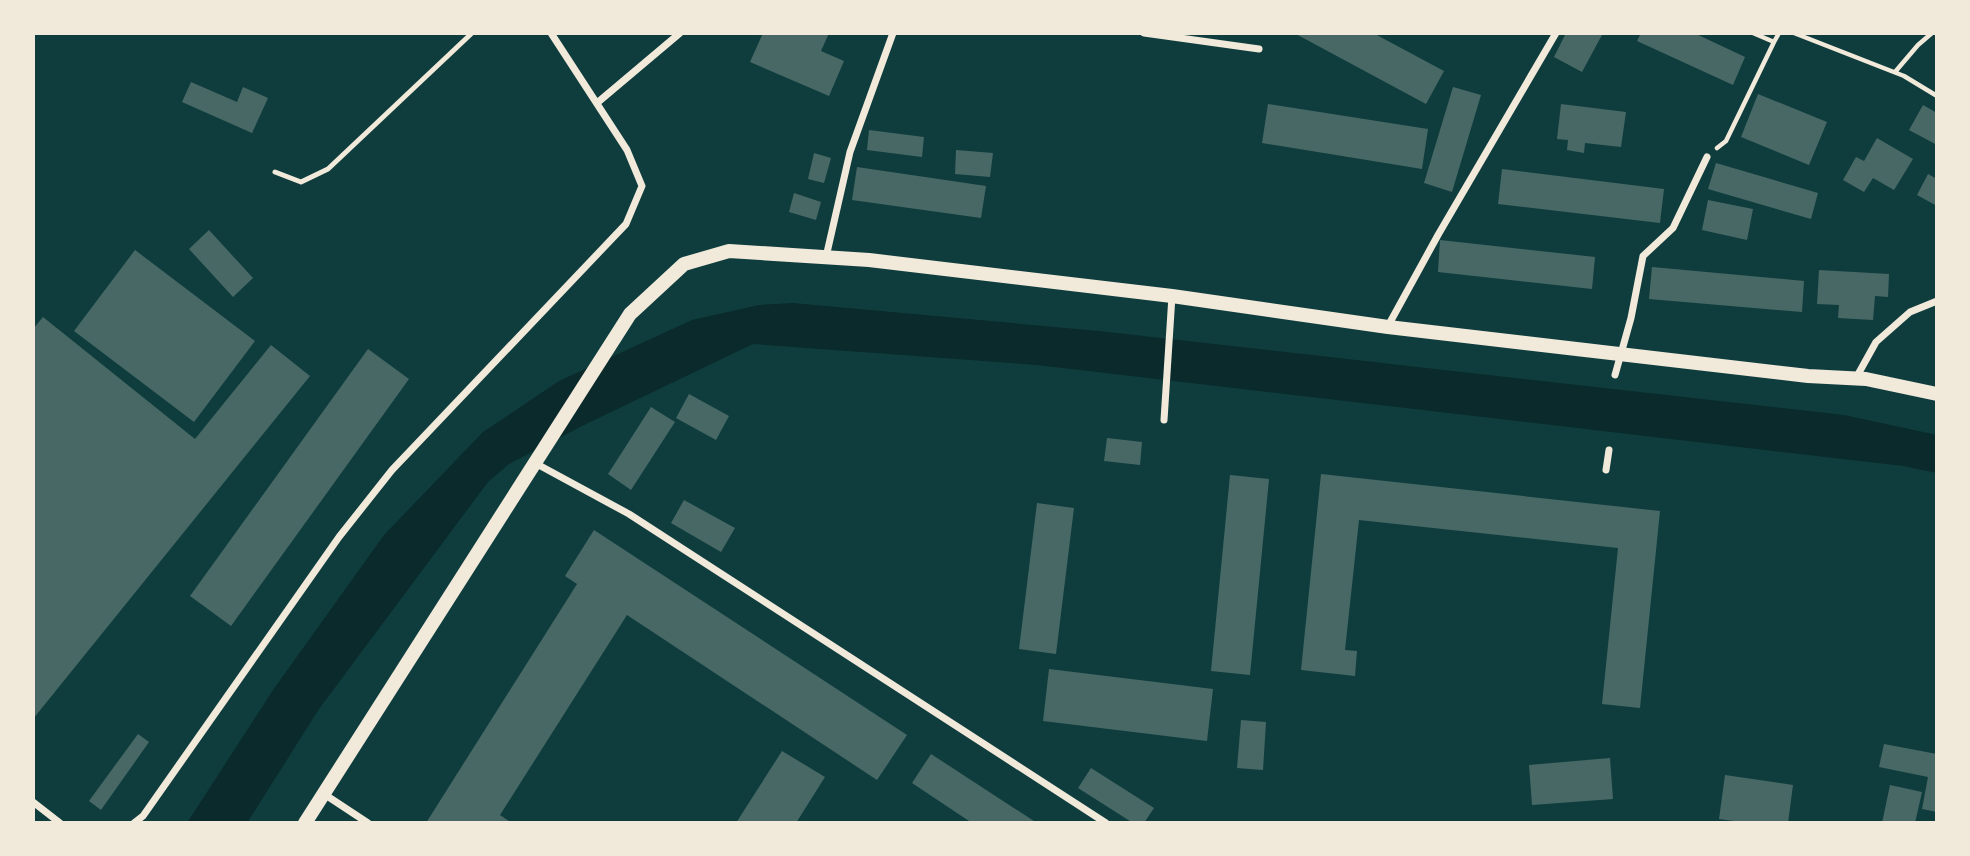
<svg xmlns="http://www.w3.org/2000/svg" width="1970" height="856" viewBox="0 0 1970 856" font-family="Roboto,sans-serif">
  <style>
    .water { fill: #0a2a2b }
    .building { fill: #486865 }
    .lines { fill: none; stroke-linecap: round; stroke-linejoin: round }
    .path { stroke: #f1e9da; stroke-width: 4.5 }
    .service { stroke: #f1e9da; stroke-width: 5 }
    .minor { stroke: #f1e9da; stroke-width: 7 }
    .secondary { stroke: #f1e9da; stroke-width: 14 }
  </style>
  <rect width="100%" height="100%" fill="#0f3d3e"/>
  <path class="water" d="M 793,303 L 1099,331 L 1844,415 L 1937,435 L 1937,473 L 1903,466 L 1037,365 L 753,344 L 584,425 L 509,464 L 488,482 L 319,709 L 247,823 L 187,823 L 273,690 L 384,535 L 483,432 L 559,381 L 692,320 L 759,305 Z"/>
  <path class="building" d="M 763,33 L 829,33 L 821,51 L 844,61 L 829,96 L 750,62 Z
    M 1294,33 L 1373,33 L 1444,71 L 1426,104 Z
    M 1566,33 L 1603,33 L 1582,72 L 1554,57 Z
    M 1641,33 L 1694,33 L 1745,57 L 1733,85 L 1637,41 Z
    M 191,82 L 237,102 L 243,87 L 268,98 L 252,133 L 182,102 Z
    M 1453,87 L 1481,95 L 1452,192 L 1424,183 Z
    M 1758,94 L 1827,122 L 1809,165 L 1741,137 Z
    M 1268,104 L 1428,129 L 1422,169 L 1262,143 Z
    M 1561,104 L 1626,112 L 1621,147 L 1585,143 L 1584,153 L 1567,150 L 1568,140 L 1557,139 Z
    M 1923,105 L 1937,113 L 1937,145 L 1909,130 Z
    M 869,130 L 924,137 L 922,157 L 867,150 Z
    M 1877,138 L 1913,159 L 1894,190 L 1873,178 L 1864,192 L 1843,180 L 1856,157 L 1864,161 Z
    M 956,150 L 993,153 L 990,177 L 955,174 Z
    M 814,153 L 831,158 L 824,183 L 808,179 Z
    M 1716,163 L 1818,193 L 1811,219 L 1708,189 Z
    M 857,167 L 986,186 L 981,218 L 852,200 Z
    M 1502,169 L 1664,189 L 1660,223 L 1498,204 Z
    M 1928,174 L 1937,179 L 1937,206 L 1917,195 Z
    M 794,193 L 821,202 L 816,220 L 789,212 Z
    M 1708,200 L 1753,209 L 1747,240 L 1702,230 Z
    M 209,230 L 253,278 L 233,297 L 189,249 Z
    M 1440,240 L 1595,257 L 1592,289 L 1438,272 Z
    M 135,250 L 255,341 L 194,422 L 74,331 Z
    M 1652,267 L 1804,281 L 1802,312 L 1649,299 Z
    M 1819,270 L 1889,274 L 1888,297 L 1875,296 L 1873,320 L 1838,318 L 1839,305 L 1817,304 Z
    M 43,317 L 195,439 L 271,345 L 310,376 L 33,719 L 33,329 Z
    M 368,349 L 409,379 L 231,626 L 190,596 Z
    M 689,394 L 729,416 L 716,440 L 676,418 Z
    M 651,407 L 675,422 L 631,490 L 608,474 Z
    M 1107,438 L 1142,442 L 1140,465 L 1104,461 Z
    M 1321,474 L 1660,511 L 1640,708 L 1602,704 L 1618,548 L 1359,520 L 1345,650 L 1357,651 L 1355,676 L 1301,670 Z
    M 1230,475 L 1269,479 L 1250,675 L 1211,671 Z
    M 684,500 L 735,528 L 721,552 L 671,523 Z
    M 1037,503 L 1074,508 L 1056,654 L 1019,649 Z
    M 594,530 L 907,735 L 877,780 L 627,615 L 500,815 L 512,823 L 426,823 L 577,584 L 565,576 Z
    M 1049,669 L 1213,689 L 1207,741 L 1043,721 Z
    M 1241,720 L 1266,722 L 1263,770 L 1237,768 Z
    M 138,734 L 149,742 L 101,810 L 89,801 Z
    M 1884,744 L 1937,754 L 1937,812 L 1922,809 L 1928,777 L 1879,767 Z
    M 782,751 L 825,777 L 796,823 L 736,823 Z
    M 931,754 L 1037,823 L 972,823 L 912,783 Z
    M 1610,758 L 1613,799 L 1532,805 L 1529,765 Z
    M 1091,768 L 1154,808 L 1144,823 L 1133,823 L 1078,788 Z
    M 1725,775 L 1793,785 L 1788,823 L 1750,823 L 1719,819 Z
    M 1890,785 L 1922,792 L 1915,823 L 1882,823 Z"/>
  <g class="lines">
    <path class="path" d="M 1753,33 L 1774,42 L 1779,33
      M 1794,33 L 1904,76 L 1937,96
      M 1895,72 L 1918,45 L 1932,33
      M 1717,148 L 1726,141 L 1774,42"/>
    <path class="service" d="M 275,172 L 301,182 L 328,169 L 472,33"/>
    <path class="minor" d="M 1144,33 L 1259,49
      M 597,103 L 680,33
      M 826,257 L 850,152 L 893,33
      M 1388,326 L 1438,235 L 1556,33
      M 1615,375 L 1631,318 L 1643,256 L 1673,228 L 1707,157
      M 1856,378 L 1876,342 L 1910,312 L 1937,301
      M 1164,420 L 1172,296
      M 535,463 L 629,514 L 1106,823
      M 1606,470 L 1609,450
      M 324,794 L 368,823
      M 33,802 L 60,823
      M 134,823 L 143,816 L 339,537 L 392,470 L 626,224 L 642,186 L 627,150 L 551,33"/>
    <path class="secondary" d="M 305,823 L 630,314 L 684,264 L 729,251 L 869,260 L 1172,296 L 1388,327 L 1808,376 L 1866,379 L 1937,394"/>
  </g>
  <rect width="1970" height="856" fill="none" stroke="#f1e9da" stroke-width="70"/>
</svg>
